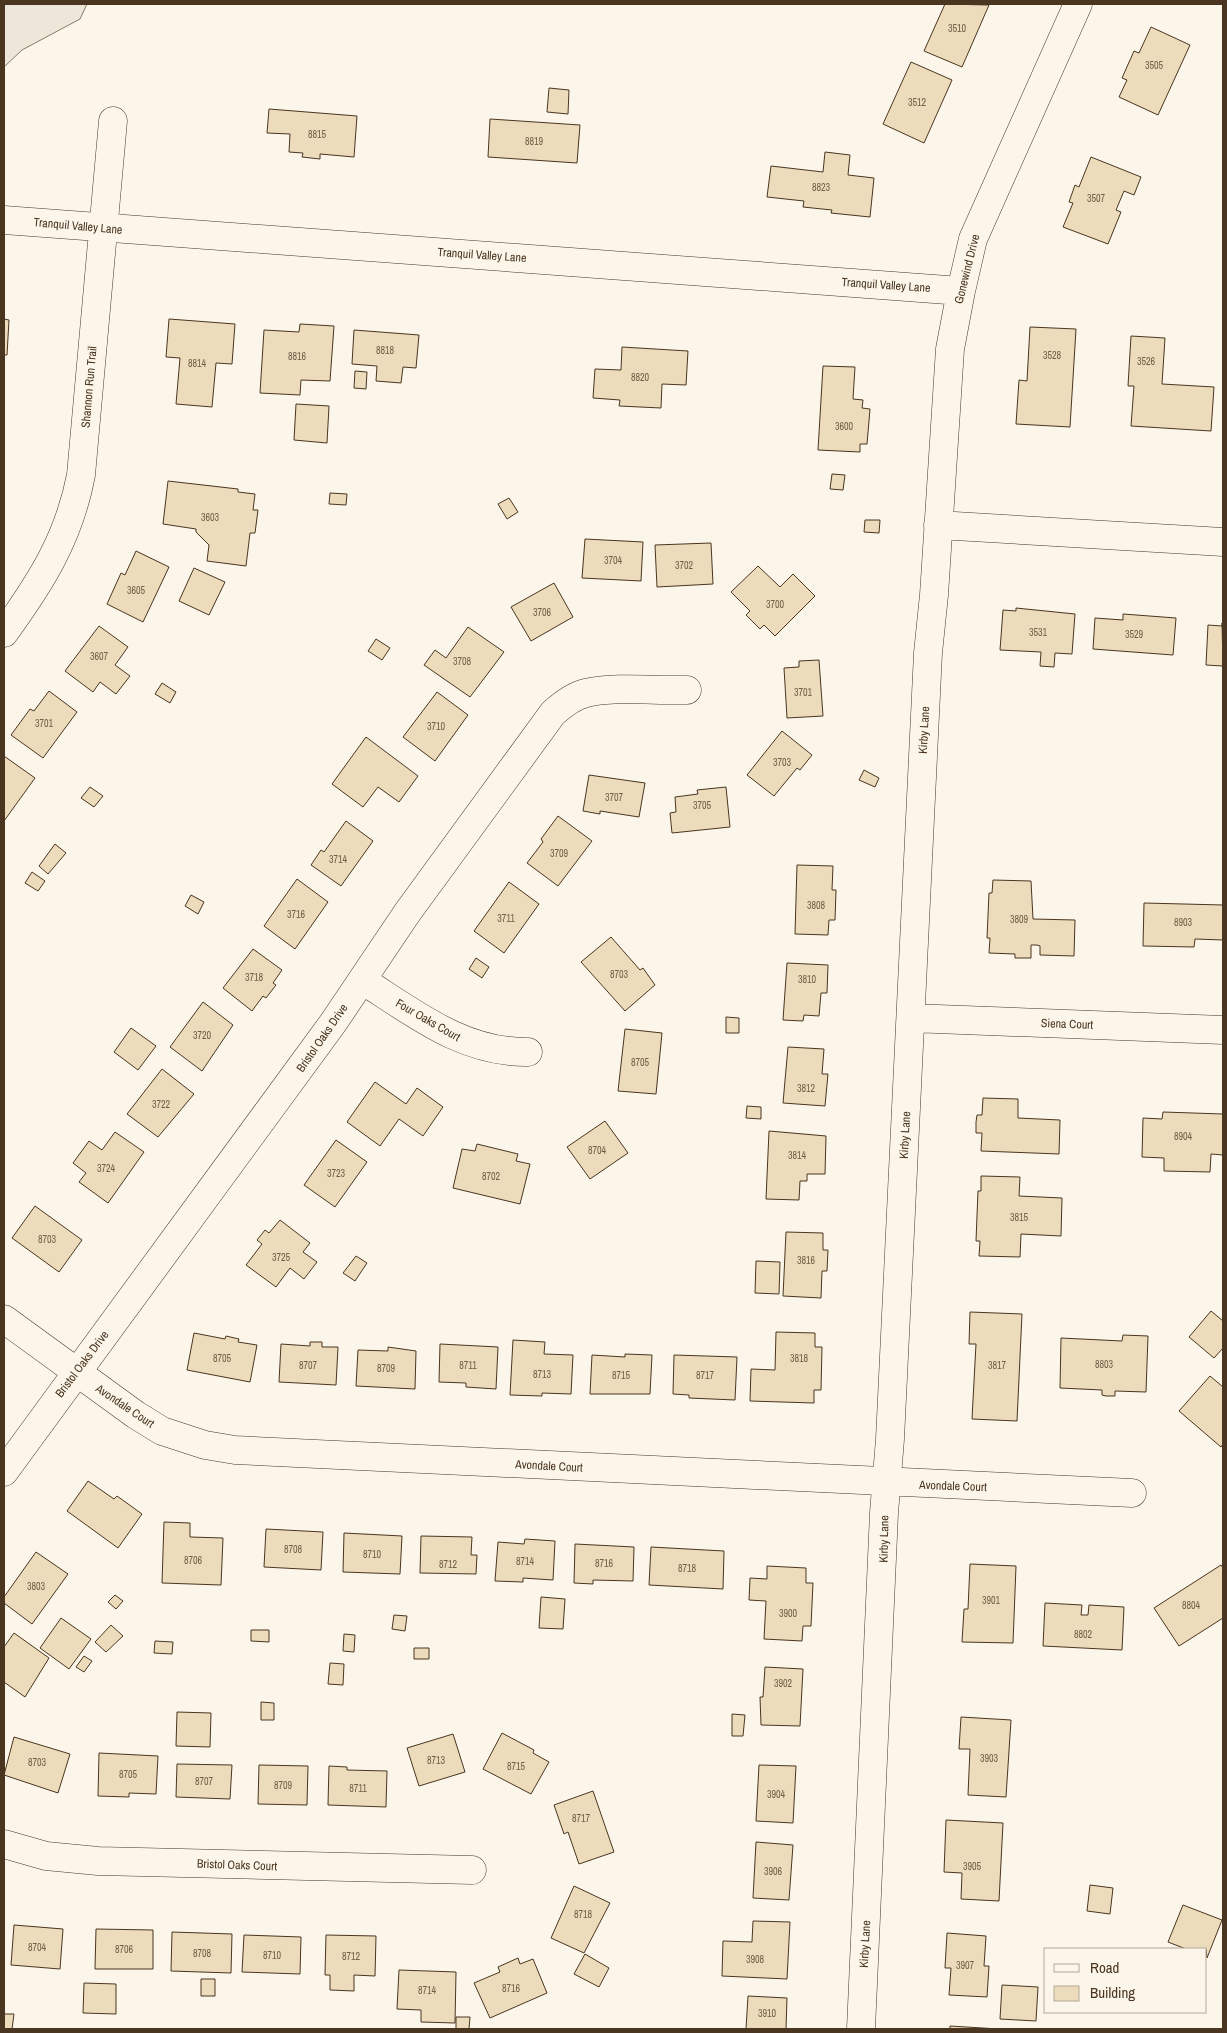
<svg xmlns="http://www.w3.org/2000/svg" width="1227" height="2033" viewBox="0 0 1227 2033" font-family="'Archivo Narrow',sans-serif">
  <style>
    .green { fill: #ede6d9; stroke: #887966 }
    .building { fill: #ecdcbc; stroke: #4a3520 }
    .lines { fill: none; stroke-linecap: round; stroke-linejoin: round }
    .minor-casing { stroke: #4a3520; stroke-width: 29 }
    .minor { stroke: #fbf6e9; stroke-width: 28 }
    .labels { text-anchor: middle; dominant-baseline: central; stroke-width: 4; stroke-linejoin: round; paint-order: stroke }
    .number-label { font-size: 10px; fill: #725f47 }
    .street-label { font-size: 12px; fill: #4a3520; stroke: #fbf6e9 }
  </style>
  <rect width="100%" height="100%" fill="#fbf6e9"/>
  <path class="green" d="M 4,4 L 87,4 L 80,19 L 22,50 L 4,67 Z"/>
  <path class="building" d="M 945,4 L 989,5 L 962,67 L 924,51 Z
    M 1151,27 L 1190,45 L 1158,115 L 1119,97 L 1127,80 L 1122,78 L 1134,51 L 1139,53 Z
    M 911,62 L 952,80 L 924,143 L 883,124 Z
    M 549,88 L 569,90 L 568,114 L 547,112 Z
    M 269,109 L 357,116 L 354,157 L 320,154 L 320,159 L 302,157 L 303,153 L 289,152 L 290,134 L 267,133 Z
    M 490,119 L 580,125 L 577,163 L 488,157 Z
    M 825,152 L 850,155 L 848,175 L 874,178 L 870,217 L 831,213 L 832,210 L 803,207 L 804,201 L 767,197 L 771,166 L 823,172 Z
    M 1091,157 L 1141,177 L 1134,195 L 1124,191 L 1116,210 L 1121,212 L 1108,244 L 1063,227 L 1073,203 L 1069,202 L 1075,185 L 1079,187 Z
    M 4,319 L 9,320 L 7,355 L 4,355 Z
    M 169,319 L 235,324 L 232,364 L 216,363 L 212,407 L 176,404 L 180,358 L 166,357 Z
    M 300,324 L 334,326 L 330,381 L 301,380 L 300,395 L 260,393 L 264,330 L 299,332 Z
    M 1030,327 L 1076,329 L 1070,427 L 1016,424 L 1019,380 L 1027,381 Z
    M 354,330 L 419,335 L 416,368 L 403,367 L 401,383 L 376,381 L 377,366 L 352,364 Z
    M 1131,336 L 1165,338 L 1162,384 L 1214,387 L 1211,431 L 1131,426 L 1134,386 L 1128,386 Z
    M 622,347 L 688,351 L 686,385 L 662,384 L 661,408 L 619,406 L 620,400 L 593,398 L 595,369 L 621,370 Z
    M 823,366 L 855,367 L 853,399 L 863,400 L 862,408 L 870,409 L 867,444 L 860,444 L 860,452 L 818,450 Z
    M 355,371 L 367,372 L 366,389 L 354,388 Z
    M 296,404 L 329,406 L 327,443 L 294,440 Z
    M 832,474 L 845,475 L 843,490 L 830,489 Z
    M 168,481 L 238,489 L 238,492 L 255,494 L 253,510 L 258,510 L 255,533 L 250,533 L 246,566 L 207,561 L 209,545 L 196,532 L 196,529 L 163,524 Z
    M 330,493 L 347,494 L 346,505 L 329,504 Z
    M 509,498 L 518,512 L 507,519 L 498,504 Z
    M 865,520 L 880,520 L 879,533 L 864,532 Z
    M 585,539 L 643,542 L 641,581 L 582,578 Z
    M 711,543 L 713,584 L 657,587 L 655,545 Z
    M 136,551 L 169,567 L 143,622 L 107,604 L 121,573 L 125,575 Z
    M 758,566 L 780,587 L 793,574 L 815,596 L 775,636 L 764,625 L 760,629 L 746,615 L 750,611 L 731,592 Z
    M 194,568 L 225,582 L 209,615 L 179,601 Z
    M 554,583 L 573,617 L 531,641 L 511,607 Z
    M 1016,608 L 1075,614 L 1072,654 L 1055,653 L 1054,667 L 1040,666 L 1041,652 L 1000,650 L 1003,610 L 1016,611 Z
    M 1123,614 L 1176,618 L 1173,655 L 1093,649 L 1095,618 L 1123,620 Z
    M 1222,623 L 1223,666 L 1206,665 L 1208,625 L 1222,626 Z
    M 99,626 L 128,647 L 115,665 L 130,676 L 116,694 L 100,682 L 93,692 L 65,671 Z
    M 468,627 L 504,652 L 470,697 L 424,665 L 435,650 L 446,658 Z
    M 376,639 L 390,648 L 382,660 L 368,651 Z
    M 819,660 L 823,716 L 787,718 L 784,668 L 799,667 L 799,661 Z
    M 162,683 L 176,692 L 170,703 L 155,694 Z
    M 49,691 L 77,712 L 43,758 L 11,735 L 30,709 L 34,711 Z
    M 437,692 L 468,715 L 435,761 L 403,737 Z
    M 782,731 L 812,755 L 800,770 L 797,768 L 774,796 L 747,775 Z
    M 366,737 L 418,776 L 399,802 L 378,787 L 363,807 L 332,784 Z
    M 4,756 L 35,778 L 4,821 Z
    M 864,770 L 879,778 L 875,787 L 859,780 Z
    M 589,775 L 645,783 L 639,817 L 600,811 L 600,814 L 583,811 Z
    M 90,787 L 103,796 L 94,807 L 81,798 Z
    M 726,787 L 730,827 L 672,833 L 670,813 L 676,812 L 675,797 L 698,794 L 697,790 Z
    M 558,816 L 592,841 L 558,886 L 527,863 L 543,842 L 541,839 Z
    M 346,821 L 373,841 L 341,886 L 311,865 L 321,850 L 324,852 Z
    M 55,844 L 66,853 L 48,874 L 39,866 Z
    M 797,865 L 833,866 L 832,890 L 836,890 L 835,920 L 829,920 L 828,935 L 795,934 Z
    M 32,872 L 45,881 L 38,891 L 25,883 Z
    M 297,879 L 328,902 L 295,949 L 264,926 Z
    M 993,880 L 1031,881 L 1033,919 L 1075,920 L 1074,956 L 1040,955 L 1040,946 L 1037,945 L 1031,945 L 1031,958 L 1015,958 L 1015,954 L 989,953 L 990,938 L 987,938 L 989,893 L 992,893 Z
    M 509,882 L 539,904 L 504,953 L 474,931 Z
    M 191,895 L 204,902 L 198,914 L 185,906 Z
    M 1144,903 L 1223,905 L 1223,940 L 1195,939 L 1194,947 L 1143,946 Z
    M 611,937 L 640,970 L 643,968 L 655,985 L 625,1011 L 581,962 Z
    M 253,949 L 282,970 L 273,983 L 276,985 L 266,998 L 263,996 L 252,1011 L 223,988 Z
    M 476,958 L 489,967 L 482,978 L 469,969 Z
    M 787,963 L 828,965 L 827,993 L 821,993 L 819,1016 L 804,1015 L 803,1021 L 783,1020 Z
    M 203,1002 L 233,1025 L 202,1071 L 170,1047 Z
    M 726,1017 L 739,1018 L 739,1033 L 726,1033 Z
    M 131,1028 L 156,1046 L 138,1070 L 114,1052 Z
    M 625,1029 L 662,1033 L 656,1094 L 618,1091 Z
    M 788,1047 L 824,1049 L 822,1074 L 828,1074 L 825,1106 L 783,1103 Z
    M 162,1069 L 194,1094 L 158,1137 L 127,1114 Z
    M 375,1082 L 406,1104 L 417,1088 L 443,1107 L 423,1136 L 399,1119 L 380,1146 L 347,1122 Z
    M 983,1098 L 1018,1099 L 1018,1118 L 1060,1120 L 1059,1154 L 981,1151 L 982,1133 L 976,1133 L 976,1122 L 977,1115 L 982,1115 Z
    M 747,1106 L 761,1107 L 761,1119 L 746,1118 Z
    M 1163,1112 L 1223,1114 L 1223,1155 L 1211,1154 L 1210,1172 L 1164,1171 L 1164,1158 L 1142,1157 L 1143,1118 L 1162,1119 Z
    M 605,1121 L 628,1153 L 590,1179 L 567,1147 Z
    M 769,1131 L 826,1136 L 825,1174 L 807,1174 L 807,1181 L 800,1181 L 799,1200 L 766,1199 Z
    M 115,1132 L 144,1152 L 108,1203 L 79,1182 L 86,1173 L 73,1163 L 89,1141 L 102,1150 Z
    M 336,1140 L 367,1162 L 335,1207 L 304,1185 Z
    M 477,1144 L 518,1154 L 516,1161 L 530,1164 L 520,1204 L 453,1188 L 462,1149 L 475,1151 Z
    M 981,1176 L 1020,1177 L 1019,1196 L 1062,1198 L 1061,1236 L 1021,1234 L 1020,1257 L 979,1256 L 980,1241 L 976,1241 L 978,1191 L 981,1191 Z
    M 35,1206 L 82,1240 L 59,1272 L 12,1238 Z
    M 280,1220 L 310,1243 L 303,1252 L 317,1262 L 304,1279 L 290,1268 L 276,1287 L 246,1265 L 262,1244 L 257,1240 L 265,1230 L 269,1233 Z
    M 786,1232 L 823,1233 L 823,1250 L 828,1250 L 827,1271 L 822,1271 L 821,1298 L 783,1296 Z
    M 356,1256 L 367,1263 L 355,1281 L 343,1273 Z
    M 756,1261 L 780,1262 L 779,1294 L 755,1293 Z
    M 1211,1311 L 1223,1321 L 1223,1348 L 1214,1358 L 1189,1337 Z
    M 970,1312 L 1022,1314 L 1017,1421 L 972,1419 L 976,1344 L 969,1344 Z
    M 776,1332 L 815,1333 L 815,1347 L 822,1347 L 821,1390 L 814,1390 L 814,1403 L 750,1401 L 751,1369 L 775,1370 Z
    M 194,1333 L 225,1339 L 226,1336 L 239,1339 L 238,1342 L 257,1345 L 250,1382 L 187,1370 Z
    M 1123,1335 L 1148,1336 L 1146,1392 L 1115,1391 L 1115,1396 L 1106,1396 L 1102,1395 L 1102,1390 L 1060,1388 L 1061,1338 L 1122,1341 Z
    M 513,1340 L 545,1342 L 544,1354 L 573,1355 L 571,1394 L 542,1393 L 542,1396 L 510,1395 Z
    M 310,1342 L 322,1342 L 322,1347 L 338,1347 L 336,1385 L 279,1382 L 281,1344 L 310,1346 Z
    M 440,1344 L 498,1347 L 496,1389 L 466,1387 L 466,1383 L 439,1382 Z
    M 388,1347 L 416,1351 L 415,1389 L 356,1386 L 358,1350 L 388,1351 Z
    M 625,1354 L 652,1355 L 650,1394 L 590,1394 L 592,1355 L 625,1357 Z
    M 674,1355 L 737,1357 L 735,1400 L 689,1398 L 689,1395 L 673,1394 Z
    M 1210,1376 L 1223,1387 L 1223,1444 L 1221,1447 L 1179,1411 Z
    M 88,1481 L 114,1499 L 117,1496 L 142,1514 L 118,1548 L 67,1511 Z
    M 164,1522 L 190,1523 L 190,1537 L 223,1538 L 221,1585 L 162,1583 Z
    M 266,1529 L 323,1532 L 321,1570 L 264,1567 Z
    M 344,1533 L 402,1536 L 400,1574 L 343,1572 Z
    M 421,1536 L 472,1537 L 471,1555 L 477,1555 L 476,1574 L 420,1573 Z
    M 525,1539 L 555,1541 L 553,1580 L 523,1578 L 523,1582 L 495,1581 L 498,1542 L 524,1544 Z
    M 575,1544 L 634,1547 L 633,1581 L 593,1580 L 593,1584 L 574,1583 Z
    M 651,1547 L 724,1551 L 723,1589 L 649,1585 Z
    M 36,1552 L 68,1574 L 32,1624 L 4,1603 L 4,1597 Z
    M 970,1564 L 1016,1566 L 1013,1643 L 962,1642 L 964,1609 L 968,1609 Z
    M 1221,1565 L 1223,1568 L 1223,1618 L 1179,1646 L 1154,1608 Z
    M 767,1566 L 806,1568 L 806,1583 L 813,1583 L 811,1626 L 803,1626 L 802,1641 L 764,1639 L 766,1601 L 749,1600 L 750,1578 L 767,1579 Z
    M 115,1595 L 123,1601 L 116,1609 L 108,1602 Z
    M 541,1597 L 565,1599 L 563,1629 L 539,1628 Z
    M 1045,1603 L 1082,1605 L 1081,1615 L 1088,1615 L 1089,1605 L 1124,1607 L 1122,1650 L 1043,1646 Z
    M 394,1615 L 407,1616 L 405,1631 L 392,1629 Z
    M 61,1618 L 91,1639 L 69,1669 L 40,1648 Z
    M 111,1625 L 123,1636 L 106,1652 L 95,1642 Z
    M 251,1630 L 269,1630 L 269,1642 L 251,1641 Z
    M 14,1633 L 49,1658 L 25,1697 L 4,1682 L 4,1647 Z
    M 344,1634 L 355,1635 L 354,1652 L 343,1651 Z
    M 155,1641 L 173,1642 L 172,1654 L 154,1653 Z
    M 414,1648 L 429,1648 L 429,1659 L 414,1659 Z
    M 84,1656 L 92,1661 L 84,1672 L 76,1667 Z
    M 330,1663 L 344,1664 L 343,1685 L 328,1684 Z
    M 765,1667 L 803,1669 L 800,1726 L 761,1725 L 760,1697 L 763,1697 Z
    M 261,1702 L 274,1703 L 274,1720 L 261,1720 Z
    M 177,1712 L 211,1713 L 210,1747 L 176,1746 Z
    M 732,1714 L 745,1715 L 743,1736 L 732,1736 Z
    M 961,1717 L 1011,1720 L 1006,1797 L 968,1795 L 970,1749 L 959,1749 Z
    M 502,1733 L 534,1750 L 533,1753 L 549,1762 L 531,1794 L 483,1769 Z
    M 453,1734 L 465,1772 L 419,1786 L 407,1748 Z
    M 14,1737 L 70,1754 L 58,1793 L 4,1775 Z
    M 99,1753 L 158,1756 L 156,1794 L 129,1793 L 129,1797 L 98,1796 Z
    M 177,1764 L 232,1765 L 230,1799 L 176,1797 Z
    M 259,1765 L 308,1766 L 307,1805 L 258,1804 Z
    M 759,1765 L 796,1766 L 793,1823 L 756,1821 Z
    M 329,1766 L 347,1767 L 347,1770 L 387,1771 L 386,1807 L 328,1805 Z
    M 593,1791 L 614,1852 L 579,1864 L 568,1832 L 564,1834 L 554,1805 Z
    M 946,1820 L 1003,1823 L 999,1901 L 961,1899 L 962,1873 L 944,1872 Z
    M 756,1842 L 793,1845 L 789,1900 L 753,1898 Z
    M 1090,1885 L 1113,1888 L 1110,1914 L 1087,1911 Z
    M 574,1886 L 610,1903 L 584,1953 L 551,1938 Z
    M 1183,1905 L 1222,1920 L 1207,1958 L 1206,1949 L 1186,1949 L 1168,1942 Z
    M 753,1921 L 790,1922 L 787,1979 L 722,1976 L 723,1941 L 752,1942 Z
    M 14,1925 L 63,1929 L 60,1969 L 11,1965 Z
    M 96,1929 L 153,1930 L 153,1969 L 95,1969 Z
    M 172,1932 L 232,1934 L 231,1973 L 171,1971 Z
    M 947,1933 L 986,1936 L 984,1966 L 989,1966 L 987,1997 L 949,1995 L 951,1968 L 945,1968 Z
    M 244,1935 L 301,1937 L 300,1974 L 242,1972 Z
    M 326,1935 L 376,1936 L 375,1976 L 354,1975 L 354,1991 L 330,1990 L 330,1975 L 325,1975 Z
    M 585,1954 L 609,1968 L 599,1987 L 574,1974 Z
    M 518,1958 L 520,1964 L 533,1959 L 547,1993 L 490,2018 L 474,1983 L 500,1972 L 498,1967 Z
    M 399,1970 L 456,1972 L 455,2023 L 421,2022 L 421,2010 L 397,2009 Z
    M 201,1979 L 215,1979 L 215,1996 L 201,1996 Z
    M 84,1983 L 116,1984 L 116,2014 L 83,2013 Z
    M 1002,1985 L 1038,1987 L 1036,2021 L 1000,2019 Z
    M 748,1996 L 787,1998 L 786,2029 L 746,2029 Z
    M 4,2014 L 14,2014 L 12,2029 L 4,2029 Z
    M 456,2017 L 470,2017 L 469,2029 L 456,2029 Z
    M 950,2026 L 999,2029 L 950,2029 Z"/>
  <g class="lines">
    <defs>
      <path id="minor" d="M 4,220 L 961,291
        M 938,525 L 1223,542
        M 4,633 C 41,582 69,538 81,475 L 113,121
        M 362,980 C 414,1013 463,1053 528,1052
        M 911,1018 L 1223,1030
        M 4,1319 L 136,1415 L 162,1431 L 205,1445 L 235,1450 L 1132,1493
        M 4,1472 L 333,1023 L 407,913 L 553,713 C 562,705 573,696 586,693 C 617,686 654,691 687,690
        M 4,1844 L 46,1856 L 98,1861 L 472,1870
        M 861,2029 L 884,1513 L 890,1439 L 928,653 L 934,595 L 950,349 L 961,291 L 973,239 L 1078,4"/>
    </defs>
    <use href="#minor" class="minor-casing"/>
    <use href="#minor" class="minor"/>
  </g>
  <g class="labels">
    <g class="number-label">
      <text x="957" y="28">3510</text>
      <text x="1154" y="65">3505</text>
      <text x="917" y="102">3512</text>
      <text x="317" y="134">8815</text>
      <text x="534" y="141">8819</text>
      <text x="821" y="187">8823</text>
      <text x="1096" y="198">3507</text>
      <text x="385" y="350">8818</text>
      <text x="1052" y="355">3528</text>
      <text x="297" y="356">8816</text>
      <text x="1146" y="361">3526</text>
      <text x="197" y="363">8814</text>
      <text x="640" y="377">8820</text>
      <text x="844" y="426">3600</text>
      <text x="210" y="517">3603</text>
      <text x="613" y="560">3704</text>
      <text x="684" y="565">3702</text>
      <text x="136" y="590">3605</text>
      <text x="775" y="604">3700</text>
      <text x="542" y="612">3706</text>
      <text x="1038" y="632">3531</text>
      <text x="1134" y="634">3529</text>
      <text x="99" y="656">3607</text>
      <text x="462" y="661">3708</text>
      <text x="803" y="692">3701</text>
      <text x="44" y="723">3701</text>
      <text x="436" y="726">3710</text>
      <text x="782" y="762">3703</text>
      <text x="614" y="797">3707</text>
      <text x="702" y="805">3705</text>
      <text x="559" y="853">3709</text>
      <text x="338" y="859">3714</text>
      <text x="816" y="905">3808</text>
      <text x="296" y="914">3716</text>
      <text x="506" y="918">3711</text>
      <text x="1019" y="919">3809</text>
      <text x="1183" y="922">8903</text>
      <text x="619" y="974">8703</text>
      <text x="254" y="977">3718</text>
      <text x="807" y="979">3810</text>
      <text x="202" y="1035">3720</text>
      <text x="640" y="1062">8705</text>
      <text x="806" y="1088">3812</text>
      <text x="161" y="1104">3722</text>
      <text x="1183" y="1136">8904</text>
      <text x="597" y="1150">8704</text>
      <text x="797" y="1155">3814</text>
      <text x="106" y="1168">3724</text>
      <text x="336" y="1173">3723</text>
      <text x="491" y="1176">8702</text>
      <text x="1019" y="1217">3815</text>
      <text x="47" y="1239">8703</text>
      <text x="281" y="1257">3725</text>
      <text x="806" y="1260">3816</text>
      <text x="222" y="1358">8705</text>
      <text x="799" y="1358">3818</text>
      <text x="1104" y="1364">8803</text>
      <text x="308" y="1365">8707</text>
      <text x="468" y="1365">8711</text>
      <text x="997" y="1365">3817</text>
      <text x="386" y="1368">8709</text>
      <text x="542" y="1374">8713</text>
      <text x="621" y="1375">8715</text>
      <text x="705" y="1375">8717</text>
      <text x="293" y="1549">8708</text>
      <text x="372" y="1554">8710</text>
      <text x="193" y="1560">8706</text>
      <text x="525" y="1561">8714</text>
      <text x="604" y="1563">8716</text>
      <text x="448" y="1564">8712</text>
      <text x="687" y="1568">8718</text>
      <text x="36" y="1586">3803</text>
      <text x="991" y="1600">3901</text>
      <text x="1191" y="1605">8804</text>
      <text x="788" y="1613">3900</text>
      <text x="1083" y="1634">8802</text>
      <text x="783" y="1683">3902</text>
      <text x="989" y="1758">3903</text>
      <text x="436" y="1760">8713</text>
      <text x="37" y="1762">8703</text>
      <text x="516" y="1766">8715</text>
      <text x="128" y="1774">8705</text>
      <text x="204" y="1781">8707</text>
      <text x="283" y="1785">8709</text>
      <text x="358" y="1788">8711</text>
      <text x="776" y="1794">3904</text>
      <text x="581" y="1818">8717</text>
      <text x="972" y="1866">3905</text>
      <text x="773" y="1871">3906</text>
      <text x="583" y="1914">8718</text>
      <text x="37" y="1947">8704</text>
      <text x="124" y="1949">8706</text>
      <text x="202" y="1953">8708</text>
      <text x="272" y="1955">8710</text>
      <text x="351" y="1956">8712</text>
      <text x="755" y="1959">3908</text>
      <text x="965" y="1965">3907</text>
      <text x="511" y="1988">8716</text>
      <text x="427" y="1990">8714</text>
      <text x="767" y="2013">3910</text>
    </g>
    <g class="street-label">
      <text transform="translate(78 226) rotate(5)">Tranquil Valley Lane</text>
      <text transform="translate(482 255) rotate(4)">Tranquil Valley Lane</text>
      <text transform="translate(967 269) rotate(-76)">Gonewind Drive</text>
      <text transform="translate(886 285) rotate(4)">Tranquil Valley Lane</text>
      <text transform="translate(89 387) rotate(-85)">Shannon Run Trail</text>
      <text transform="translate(924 730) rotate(-87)">Kirby Lane</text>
      <text transform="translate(428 1020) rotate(30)">Four Oaks Court</text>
      <text transform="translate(1067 1024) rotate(2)">Siena Court</text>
      <text transform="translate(322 1038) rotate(-55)">Bristol Oaks Drive</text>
      <text transform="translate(905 1135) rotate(-87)">Kirby Lane</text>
      <text transform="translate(82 1364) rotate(-53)">Bristol Oaks Drive</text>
      <text transform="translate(125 1406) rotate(34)">Avondale Court</text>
      <text transform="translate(549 1466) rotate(3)">Avondale Court</text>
      <text transform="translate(953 1486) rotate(2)">Avondale Court</text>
      <text transform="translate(884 1539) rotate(-89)">Kirby Lane</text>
      <text transform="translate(237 1865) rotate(2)">Bristol Oaks Court</text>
      <text transform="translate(865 1944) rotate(-87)">Kirby Lane</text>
    </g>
  </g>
  <rect width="1227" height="2033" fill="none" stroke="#4a3520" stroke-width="10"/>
  <rect x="1044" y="1948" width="162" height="65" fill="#fbf6e9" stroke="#b4a999"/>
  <rect x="1054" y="1964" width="25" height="8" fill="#fbf6e9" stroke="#b4a999"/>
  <text x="1090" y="1973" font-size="15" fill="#4a3520">Road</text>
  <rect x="1054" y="1986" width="25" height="15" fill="#ecdcbc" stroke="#b4a999"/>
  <text x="1090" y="1998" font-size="15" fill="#4a3520">Building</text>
</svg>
